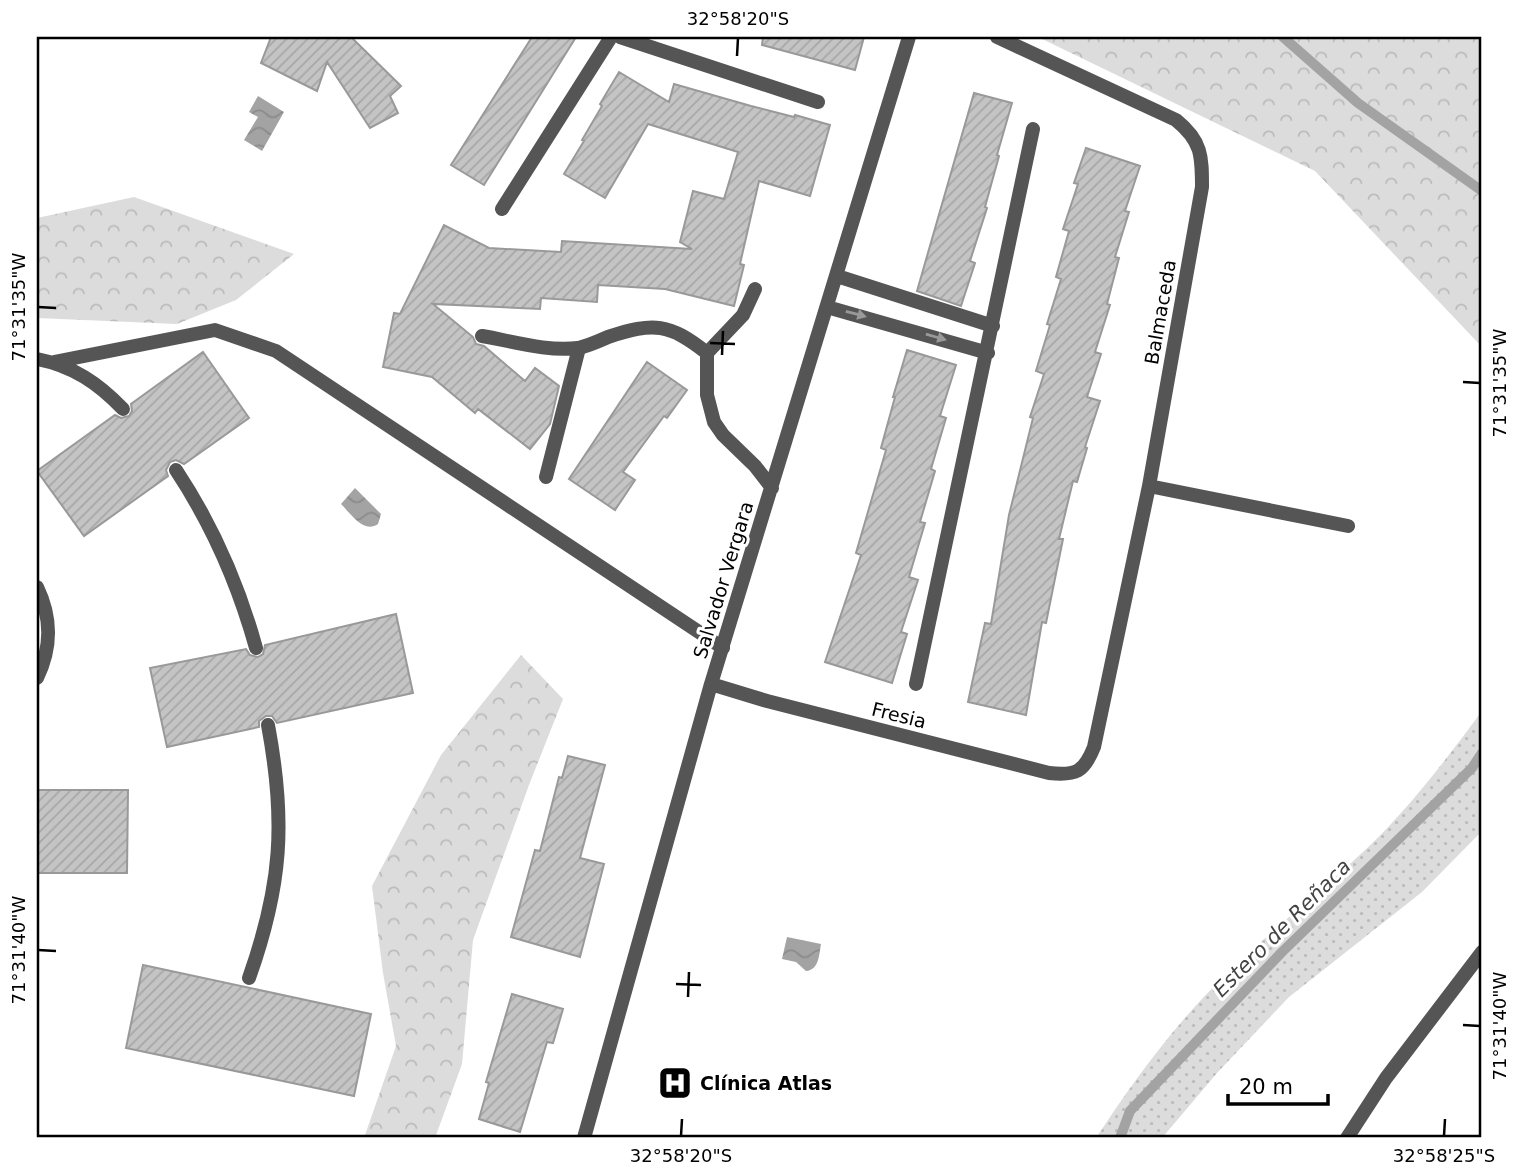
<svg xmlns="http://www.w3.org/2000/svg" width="1519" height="1175" viewBox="0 0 1519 1175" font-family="'DejaVu Sans',sans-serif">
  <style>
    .grass { fill: url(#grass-dots) }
    .forest { fill: url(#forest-crowns) }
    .water { fill: url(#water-waves) }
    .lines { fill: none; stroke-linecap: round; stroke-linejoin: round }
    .stream { stroke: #a3a3a3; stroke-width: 10 }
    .building { fill: url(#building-hatch); stroke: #999; stroke-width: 2 }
    .service { stroke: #555; stroke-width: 14 }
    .minor { stroke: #555; stroke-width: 14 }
    .oneway { fill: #999 }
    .ticks { fill: none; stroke: #000; stroke-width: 2.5 }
    .labels { text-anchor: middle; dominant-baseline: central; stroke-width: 6; stroke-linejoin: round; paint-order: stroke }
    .street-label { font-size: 19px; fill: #000; stroke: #fff }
    .poi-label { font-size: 19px; font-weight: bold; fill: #000; stroke: #fff; text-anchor: start }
    .water-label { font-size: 21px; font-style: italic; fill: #444; stroke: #fff }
    .neatline { fill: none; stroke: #000; stroke-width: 2.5 }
    .ticks-label { font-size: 18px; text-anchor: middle; fill: #000 }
  </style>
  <defs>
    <pattern id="grass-dots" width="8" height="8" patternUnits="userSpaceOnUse" patternTransform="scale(1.75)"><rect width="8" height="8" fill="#dcdcdc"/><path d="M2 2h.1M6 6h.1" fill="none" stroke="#bbb" stroke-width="1.8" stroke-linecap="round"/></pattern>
    <pattern id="forest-crowns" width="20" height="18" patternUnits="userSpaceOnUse" patternTransform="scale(1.75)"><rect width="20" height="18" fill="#dcdcdc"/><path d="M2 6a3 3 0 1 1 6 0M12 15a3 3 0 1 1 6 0" fill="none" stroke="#bbb"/></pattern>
    <pattern id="water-waves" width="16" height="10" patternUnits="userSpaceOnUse" patternTransform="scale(1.75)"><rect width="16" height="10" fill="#a3a3a3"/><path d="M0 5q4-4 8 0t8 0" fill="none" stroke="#8b8b8b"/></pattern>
    <pattern id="building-hatch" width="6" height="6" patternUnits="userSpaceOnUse" patternTransform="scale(1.75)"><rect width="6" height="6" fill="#c4c4c4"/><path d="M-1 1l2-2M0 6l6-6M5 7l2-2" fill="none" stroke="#a7a7a7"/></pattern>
  </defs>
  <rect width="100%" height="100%" fill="#fff"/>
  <path class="grass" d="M 1482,711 L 1482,831 L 1422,892 L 1289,997 L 1217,1073 L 1162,1138 L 1096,1138 C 1123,1097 1152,1056 1184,1019 C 1234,961 1294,914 1351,863 C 1401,819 1442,765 1482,711 Z"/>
  <path class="forest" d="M 1038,37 L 1482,37 L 1482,347 L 1315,171 Z
    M 134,197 L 294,254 L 236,300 L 177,324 L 37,318 L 37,218 Z
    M 521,655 L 563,699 L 529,785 L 473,940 L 462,1064 L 435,1138 L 364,1138 L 396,1046 L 383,973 L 372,886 L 441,755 Z"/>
  <path class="water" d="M 258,96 L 284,112 L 262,151 L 244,140 L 258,117 L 249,112 Z
    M 355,488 L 381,514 L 378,524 C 364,534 351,514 341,504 Z
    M 787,937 L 821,944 C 819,955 819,970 806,971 L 796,962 L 782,959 Z"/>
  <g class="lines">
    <path class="stream" d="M 1283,37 L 1358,103 L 1482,191
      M 1120,1138 L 1130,1111 L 1282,952 L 1472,768 L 1482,753"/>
  </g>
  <path class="building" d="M 271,37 L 351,37 L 401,86 L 390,96 L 398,113 L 370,128 L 327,62 L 317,91 L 261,63 Z
    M 532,37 L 576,37 L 484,185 L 451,165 Z
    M 763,37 L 864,37 L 855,70 L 762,45 Z
    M 619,72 L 669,102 L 674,84 L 751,106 L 794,117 L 795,115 L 830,125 L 810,196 L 759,181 L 740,264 L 744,265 L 734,306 L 665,289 L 598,285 L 597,302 L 541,298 L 540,309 L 433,304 L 473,337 L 476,344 L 484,346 L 525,381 L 535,368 L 559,386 L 550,424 L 530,449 L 478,409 L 475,413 L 432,377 L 383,367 L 394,313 L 400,314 L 444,225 L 489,248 L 561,252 L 562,241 L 692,249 L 680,242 L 693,191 L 724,199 L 738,152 L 648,124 L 605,198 L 564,174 L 584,141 L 582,140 L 602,106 L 600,104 Z
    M 974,93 L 1012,103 L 997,155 L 999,156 L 985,207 L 987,208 L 970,261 L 975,263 L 961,306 L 917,291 Z
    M 1086,148 L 1140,166 L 1125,211 L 1129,212 L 1115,257 L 1119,258 L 1107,304 L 1110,305 L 1095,352 L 1101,354 L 1087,397 L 1100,401 L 1085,447 L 1087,448 L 1077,482 L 1073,481 L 1059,539 L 1063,539 L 1046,623 L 1042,622 L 1026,715 L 968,702 L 985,623 L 991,624 L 1009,515 L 1033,418 L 1030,417 L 1044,374 L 1036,371 L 1050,325 L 1047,324 L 1061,279 L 1056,277 L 1069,231 L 1063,229 L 1078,184 L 1074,183 Z
    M 907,350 L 956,365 L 940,416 L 946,418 L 931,469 L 935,471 L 920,522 L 925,523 L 909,577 L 918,580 L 901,632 L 907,634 L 892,683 L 825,662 L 861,555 L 856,553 L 886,450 L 881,448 L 895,397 L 893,397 Z
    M 203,352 L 249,418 L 184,464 L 176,460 L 170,462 L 166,470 L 168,476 L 84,536 L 37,471 L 115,415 L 121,418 L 129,416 L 132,411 L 131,404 Z
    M 647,362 L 687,390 L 667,418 L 664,416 L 623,472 L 635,480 L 615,510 L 569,479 Z
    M 396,614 L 413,693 L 277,723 L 272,716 L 266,716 L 259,721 L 259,727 L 167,747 L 150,668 L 246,649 L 250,655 L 258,657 L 263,654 L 265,645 Z
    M 568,756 L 605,765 L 580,858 L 604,864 L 580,957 L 511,937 L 535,850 L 540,851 L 559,777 L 562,778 Z
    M 37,790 L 128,790 L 127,873 L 37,873 Z
    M 143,965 L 371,1014 L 354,1096 L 126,1048 Z
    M 512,994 L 563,1009 L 553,1043 L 547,1042 L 520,1132 L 479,1119 L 489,1083 L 486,1082 Z"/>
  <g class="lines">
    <path class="service" d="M 37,359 C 73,366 98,383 123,409
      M 54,362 L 215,330 L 276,351 L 723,648
      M 176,470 C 213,526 238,583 256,648
      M 37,587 C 52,618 52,647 37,678
      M 249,978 C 282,885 286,821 268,725"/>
    <path class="minor" d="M 620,37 L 818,102
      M 502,209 L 611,37
      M 837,276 L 993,326
      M 827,307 L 988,353
      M 482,336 C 512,341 547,352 578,348 C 588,346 599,341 608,337 C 654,322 669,323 707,353 L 707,395 L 714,422 L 723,435 L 755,466 L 772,488
      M 707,353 L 743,315 L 755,289
      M 546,477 L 579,348
      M 1149,486 L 1348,526
      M 711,684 L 767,701 L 1049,773 C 1076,776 1084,772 1094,747 L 1149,486 L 1202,187 C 1202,156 1202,141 1176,120 L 997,37
      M 916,684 L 1033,129
      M 584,1138 L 711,684 L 909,37
      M 1347,1138 L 1386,1078 L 1482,952"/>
  </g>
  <defs><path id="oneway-solid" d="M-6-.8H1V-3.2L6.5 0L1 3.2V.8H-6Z" transform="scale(1.75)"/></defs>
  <g class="oneway">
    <use href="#oneway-solid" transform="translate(856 314) rotate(15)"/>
    <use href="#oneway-solid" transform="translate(936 337) rotate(16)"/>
  </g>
  <path class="ticks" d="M 737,56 L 738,38M 38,307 L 56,308M 710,343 L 735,344M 722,355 L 723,331M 1463,382 L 1480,383M 38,950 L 56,951M 676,984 L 701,985M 688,997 L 689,972M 1463,1025 L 1480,1026M 681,1136 L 682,1119M 1444,1136 L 1445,1119"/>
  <defs>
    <symbol id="hospital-square" viewBox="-11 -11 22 22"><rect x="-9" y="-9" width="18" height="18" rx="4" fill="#000" stroke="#fff"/><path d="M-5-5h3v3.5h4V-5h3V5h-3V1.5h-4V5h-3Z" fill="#fff"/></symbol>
  </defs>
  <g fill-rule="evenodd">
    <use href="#hospital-square" x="656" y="1064" width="38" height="38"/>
  </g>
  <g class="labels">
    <g class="street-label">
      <text transform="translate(1160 312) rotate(-80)">Balmaceda</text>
      <text transform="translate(723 580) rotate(-73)">Salvador Vergara</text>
      <text transform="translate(899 715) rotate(14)">Fresia</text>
    </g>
    <g class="poi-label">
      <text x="700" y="1083">Clínica Atlas</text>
    </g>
    <g class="water-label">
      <text transform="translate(1282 928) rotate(-45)">Estero de Reñaca</text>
    </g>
  </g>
  <rect width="1519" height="1175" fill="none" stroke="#ffffff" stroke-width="77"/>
  <path d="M1228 1094v10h100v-10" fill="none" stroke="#000000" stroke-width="3.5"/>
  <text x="1239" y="1094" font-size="21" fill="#000000" stroke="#ffffff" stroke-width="5" paint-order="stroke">20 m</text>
  <rect x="38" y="38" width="1442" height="1098" class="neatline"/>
  <g class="ticks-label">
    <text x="738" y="25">32°58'20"S</text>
    <text transform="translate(19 307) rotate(-90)" y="6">71°31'35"W</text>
    <text transform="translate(1500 383) rotate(-90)" y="6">71°31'35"W</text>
    <text transform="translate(19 950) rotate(-90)" y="6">71°31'40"W</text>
    <text transform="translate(1500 1026) rotate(-90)" y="6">71°31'40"W</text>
    <text x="681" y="1162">32°58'20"S</text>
    <text x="1444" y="1162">32°58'25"S</text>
  </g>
</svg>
